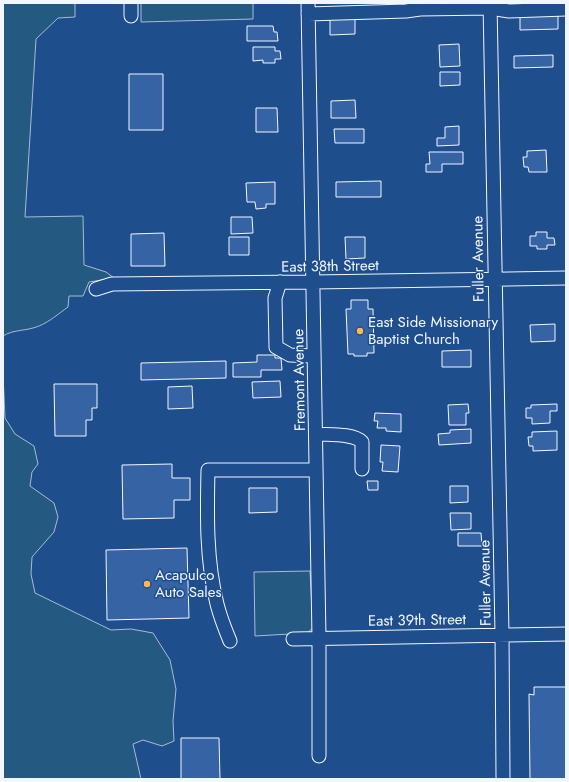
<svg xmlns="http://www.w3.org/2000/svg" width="569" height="782" viewBox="0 0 569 782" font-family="Jost,sans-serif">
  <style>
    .green { fill: #245a82; stroke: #a8bbd7 }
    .building { fill: #3563a3; stroke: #f2f6ff }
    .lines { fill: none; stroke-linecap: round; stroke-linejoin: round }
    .minor-casing { stroke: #f2f6ff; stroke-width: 15 }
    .minor { stroke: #1f4e8c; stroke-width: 13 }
    .poi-dot { fill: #ffb74d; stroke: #1f4e8c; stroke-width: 1.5 }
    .labels { text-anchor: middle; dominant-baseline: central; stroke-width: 3; stroke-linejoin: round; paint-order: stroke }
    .street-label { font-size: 15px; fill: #f2f6ff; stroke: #1f4e8c }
    .poi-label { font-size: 15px; fill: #f2f6ff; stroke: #1f4e8c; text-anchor: start }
  </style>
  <rect width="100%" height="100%" fill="#1f4e8c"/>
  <path class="green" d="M 3,3 L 75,3 L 75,17 L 58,18 L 36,39 L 25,217 L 83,216 L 84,265 L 106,272 L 114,278 L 89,282 L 83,296 L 69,296 L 68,307 C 58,314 46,325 33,328 C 22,331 13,330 3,336 Z
    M 141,3 L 253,3 L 253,19 L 141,22 Z
    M 3,374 L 5,418 L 15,434 L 34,446 L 38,464 L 32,472 L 30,486 L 54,503 L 58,517 L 54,532 L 32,557 L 31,574 L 35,593 L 111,630 L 131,629 L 153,633 L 170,660 L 176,689 L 173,721 L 174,741 L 162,746 L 143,740 L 133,744 L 141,779 L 3,779 Z
    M 310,571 L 313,628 L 307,633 L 255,636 L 254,572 Z"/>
  <path class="building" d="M 558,15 L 558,29 L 520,30 L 520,16 Z
    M 355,18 L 355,34 L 330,35 L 330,19 Z
    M 247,26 L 273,26 L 274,32 L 277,32 L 278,41 L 247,41 Z
    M 459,44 L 460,66 L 440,67 L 439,45 Z
    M 253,47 L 275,47 L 275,51 L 280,51 L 281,59 L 275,59 L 275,63 L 263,63 L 263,60 L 253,61 Z
    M 553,55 L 553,67 L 514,68 L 514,56 Z
    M 440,72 L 460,72 L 460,85 L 440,86 Z
    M 129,74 L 163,74 L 163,130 L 129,130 Z
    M 355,100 L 356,118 L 331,118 L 331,101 Z
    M 256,108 L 277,108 L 278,132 L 256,132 Z
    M 459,126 L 459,145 L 437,146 L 437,138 L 445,138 L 445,127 Z
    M 334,129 L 364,129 L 364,143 L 335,143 Z
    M 546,150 L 547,172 L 529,172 L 528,167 L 524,167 L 523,157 L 527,157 L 527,151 Z
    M 429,152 L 463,152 L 463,164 L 442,164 L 442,172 L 426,172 L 426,164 L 430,164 Z
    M 381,181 L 381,197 L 336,197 L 336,182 Z
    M 275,182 L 275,204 L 266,204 L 266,208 L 256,209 L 255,202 L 247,202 L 246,183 Z
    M 231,217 L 252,217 L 253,233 L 231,234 Z
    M 536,232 L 547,232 L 547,238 L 554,238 L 555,245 L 547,245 L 547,249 L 537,249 L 537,246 L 530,246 L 530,236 L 536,236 Z
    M 164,233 L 165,266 L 131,266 L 131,234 Z
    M 229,237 L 249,237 L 249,255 L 229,255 Z
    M 345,237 L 365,237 L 365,258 L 346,259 Z
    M 351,300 L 368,300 L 368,309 L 373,309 L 374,353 L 367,353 L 367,356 L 354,356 L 354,354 L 348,354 L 346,309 L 351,309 Z
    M 555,324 L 555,341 L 531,342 L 530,325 Z
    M 471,350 L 471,367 L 442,367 L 442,351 Z
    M 257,355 L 275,355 L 275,358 L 281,358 L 282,370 L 261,370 L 261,377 L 233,377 L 233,363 L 257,362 Z
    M 226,361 L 226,378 L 141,380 L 141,363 Z
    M 280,381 L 281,397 L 253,398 L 252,382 Z
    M 54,384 L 97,384 L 97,408 L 92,408 L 92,420 L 86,420 L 86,436 L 55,436 Z
    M 192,386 L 193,408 L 168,409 L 168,387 Z
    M 468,404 L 469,413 L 466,413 L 466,425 L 449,425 L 448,405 Z
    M 557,404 L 557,411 L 550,411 L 550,423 L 532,424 L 532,418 L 526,418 L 526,408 L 531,408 L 531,405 Z
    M 375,413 L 401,414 L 401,432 L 386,431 L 386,428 L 377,428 L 378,421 L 374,421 Z
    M 471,429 L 471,443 L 439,445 L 438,434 L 450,433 L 450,430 Z
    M 557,431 L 557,450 L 533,451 L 533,446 L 529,446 L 528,437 L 532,437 L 532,432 Z
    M 381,445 L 400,446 L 398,472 L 382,471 L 383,462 L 380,462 Z
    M 172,464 L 172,478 L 190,478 L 190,500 L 174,500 L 174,518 L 123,519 L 122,465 Z
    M 367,481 L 378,481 L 378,490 L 368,490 Z
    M 450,486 L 468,486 L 468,502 L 450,503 Z
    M 249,488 L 277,488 L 277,512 L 249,513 Z
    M 450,513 L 471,513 L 471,529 L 451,530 Z
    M 458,533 L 481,533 L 482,546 L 458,546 Z
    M 187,548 L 189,618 L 107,620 L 106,550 Z
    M 534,687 L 566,687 L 566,779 L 530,779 L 529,694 L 534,695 Z
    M 181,738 L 219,738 L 220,779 L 181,779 Z"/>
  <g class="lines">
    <defs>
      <path id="minor" d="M 131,3 L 131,16
        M 308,3 L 319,638 L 319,756
        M 490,3 L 502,634 L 503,777
        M 308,14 L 406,11 L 420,9 L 490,8 L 509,11 L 566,9
        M 280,282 L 275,298 L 276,347 L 290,355 L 314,356
        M 96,289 L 112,284 L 313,282 L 566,278
        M 316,434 C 329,435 353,433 362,442 L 362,469
        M 293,639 L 566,634
        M 230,641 C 225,629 220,616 217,604 C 206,560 207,514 208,470 L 316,470"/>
    </defs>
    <use href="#minor" class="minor-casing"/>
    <use href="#minor" class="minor"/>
  </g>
  <g class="poi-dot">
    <circle cx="360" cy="331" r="4"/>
    <circle cx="147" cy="584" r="4"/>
  </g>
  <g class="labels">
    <g class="street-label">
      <text transform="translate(478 259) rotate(-91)">Fuller Avenue</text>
      <text transform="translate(330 266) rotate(-1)">East 38th Street</text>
      <text transform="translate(299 380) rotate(-91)">Fremont Avenue</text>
      <text transform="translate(485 583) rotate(-91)">Fuller Avenue</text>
      <text transform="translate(417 620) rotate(-1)">East 39th Street</text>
    </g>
    <g class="poi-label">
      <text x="368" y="322">East Side Missionary<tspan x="368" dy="17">Baptist Church</tspan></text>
      <text x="155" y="575">Acapulco<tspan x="155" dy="17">Auto Sales</tspan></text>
    </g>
  </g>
  <rect width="569" height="782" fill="none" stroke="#f2f6ff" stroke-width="8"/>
</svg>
